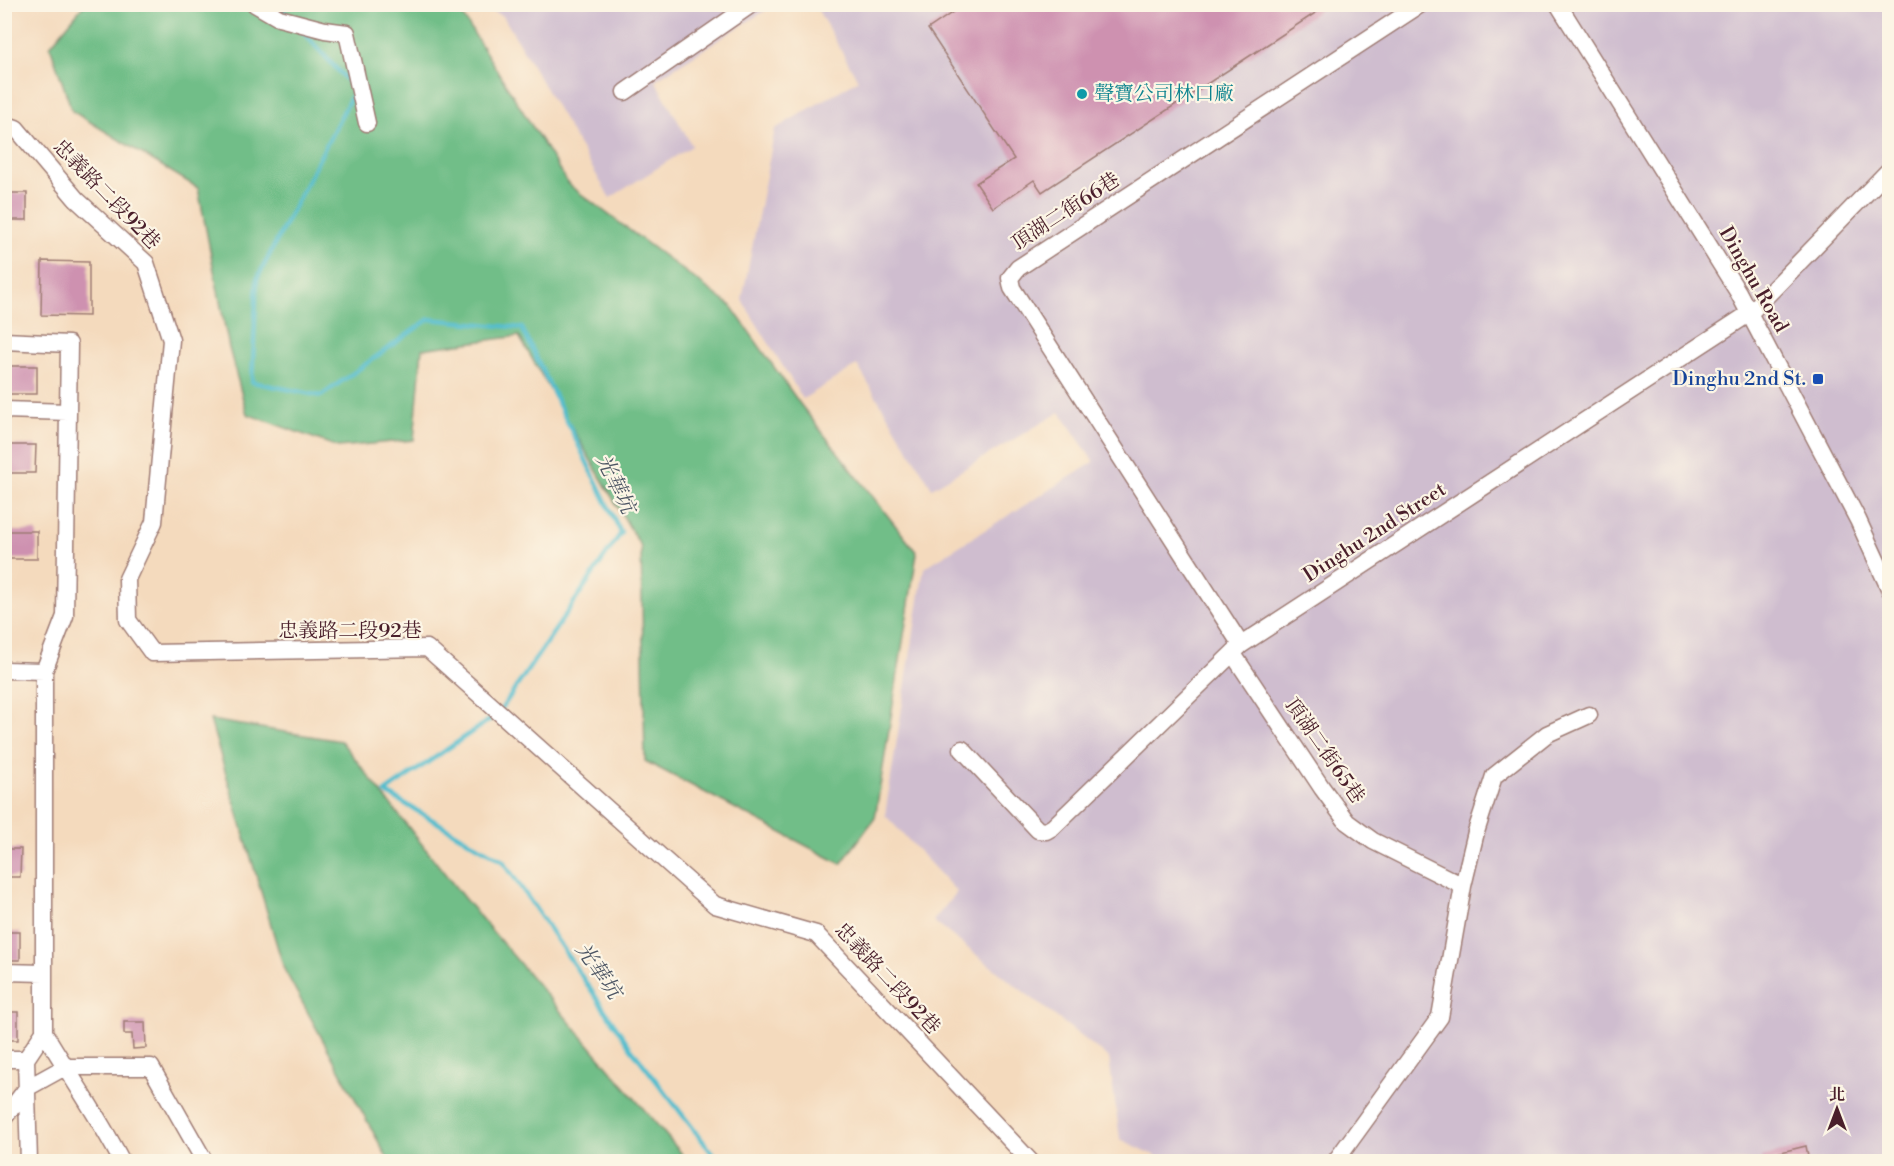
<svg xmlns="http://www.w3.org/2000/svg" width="1894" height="1166" viewBox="0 0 1894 1166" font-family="'Libre Bodoni','Noto Serif TC',serif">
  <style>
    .industrial { fill: #cfbdcf }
    .forest { fill: #71be88; stroke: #5e6e5a; stroke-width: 1.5 }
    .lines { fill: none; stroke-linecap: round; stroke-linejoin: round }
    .stream { stroke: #53bdce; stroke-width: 4.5 }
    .building { fill: #ce91b0 }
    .minor-casing { stroke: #9f7c74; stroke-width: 19 }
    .minor { stroke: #fff; stroke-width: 16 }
    .culture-dot { fill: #0f9aa8; stroke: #fcf5e5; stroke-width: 2 }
    .transit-dot { fill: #1a4fb4; stroke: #fcf5e5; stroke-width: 2 }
    .labels { text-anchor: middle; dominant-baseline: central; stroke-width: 4.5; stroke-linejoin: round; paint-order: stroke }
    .culture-label { font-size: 20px; fill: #0d838f; stroke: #fcf5e5; text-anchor: start }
    .street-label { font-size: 20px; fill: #4a1f2b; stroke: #fcf5e5 }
    .transit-label { font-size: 20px; fill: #164399; stroke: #fcf5e5; text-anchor: end }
    .water-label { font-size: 21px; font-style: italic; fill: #4d5664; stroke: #fcf5e5 }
  </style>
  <rect width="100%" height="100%" fill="#fcf5e5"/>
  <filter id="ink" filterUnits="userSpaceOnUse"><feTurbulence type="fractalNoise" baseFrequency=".0167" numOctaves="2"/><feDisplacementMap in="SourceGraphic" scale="12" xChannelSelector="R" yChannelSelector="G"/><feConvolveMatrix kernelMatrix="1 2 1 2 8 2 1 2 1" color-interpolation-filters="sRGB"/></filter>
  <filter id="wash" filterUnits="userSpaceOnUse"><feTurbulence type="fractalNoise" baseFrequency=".008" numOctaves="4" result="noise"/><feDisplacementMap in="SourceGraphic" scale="24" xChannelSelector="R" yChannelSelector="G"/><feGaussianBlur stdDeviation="1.35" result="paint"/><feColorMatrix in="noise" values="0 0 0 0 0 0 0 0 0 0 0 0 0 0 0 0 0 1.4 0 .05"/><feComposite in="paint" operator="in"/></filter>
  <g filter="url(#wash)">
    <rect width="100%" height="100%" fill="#f4dabd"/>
    <path class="industrial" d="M 478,5 L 774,5 L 655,80 L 692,146 L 610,198 L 503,16 Z
      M 815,5 L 1887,5 L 1890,10 L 1889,1161 L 1169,1162 L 1120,1139 L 1109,1058 L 933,921 L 957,892 L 885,815 L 924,568 L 1094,462 L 1060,412 L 932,488 L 857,365 L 803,399 L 742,300 L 775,129 L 858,80 Z"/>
    <path class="forest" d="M 84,5 L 456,5 L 569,185 L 731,306 L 800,404 L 917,553 L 875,818 L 841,864 L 645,761 L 641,547 L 519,336 L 422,349 L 414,440 L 338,447 L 247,414 L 229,348 L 198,188 L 72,111 L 50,46 Z
      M 210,720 L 341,741 L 464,898 L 688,1161 L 389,1161 L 284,969 Z"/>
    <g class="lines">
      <path class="stream" d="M 278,4 L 286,14
        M 300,29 L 355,89 L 257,279 L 252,382 L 321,396 L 429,319 L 522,328 L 621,533 L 498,714 L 385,792 L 503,861 L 630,1047 L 719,1162"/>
    </g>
    <g id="blocks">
      <path class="building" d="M 965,4 L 1329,4 L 1042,192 L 1034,180 L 993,208 L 976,183 L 1014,159 L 928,29 Z
        M 4,193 L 27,193 L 27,220 L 4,220 Z
        M 42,261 L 89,262 L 89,316 L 41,315 Z
        M 4,366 L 37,366 L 37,394 L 4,394 Z
        M 4,445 L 36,445 L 35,473 L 4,473 Z
        M 4,531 L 37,531 L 37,559 L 4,559 Z
        M 4,849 L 21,849 L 20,877 L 4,877 Z
        M 4,932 L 20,932 L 20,960 L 4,960 Z
        M 4,1012 L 18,1012 L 18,1040 L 4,1040 Z
        M 124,1022 L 145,1022 L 146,1048 L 133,1049 L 132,1034 L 124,1034 Z
        M 1806,1146 L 1809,1161 L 1762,1161 L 1761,1157 Z"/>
    </g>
  </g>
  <g filter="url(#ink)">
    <use href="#blocks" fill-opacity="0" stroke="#9f7c74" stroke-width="1.5"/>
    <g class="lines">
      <defs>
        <path id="minor" d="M 255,4 L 279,18 L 325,30 L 347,33 L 367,123
          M 1558,4 L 1738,292 L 1858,520 L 1890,590
          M 625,92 L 752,4
          M 4,124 L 16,128 L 76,199 L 146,263 L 171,340 L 154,522 L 127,579 L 128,620 L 152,653 L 427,648 L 715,905 L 816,934 L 1031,1162
          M 4,341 L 69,344 L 65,616 L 44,671 L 44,1032 L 26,1059 L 4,1059
          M 4,410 L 68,412
          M 1241,645 L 1012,288 L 1010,278 L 1018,268 L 1421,4
          M 1233,654 L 1322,788 L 1347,822 L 1373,841 L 1463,886
          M 4,670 L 44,671
          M 962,749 L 1038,830 L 1046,831 L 1053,827 L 1241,645 L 1750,313 L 1890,169
          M 4,972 L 44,973
          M 44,1032 C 70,1076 99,1117 122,1162
          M 26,1059 L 29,1162
          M 4,1118 L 27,1088 L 65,1067 L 151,1067 L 205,1162
          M 1335,1162 L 1440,1017 L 1463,886 L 1476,832 L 1494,776 L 1547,734 L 1589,715"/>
      </defs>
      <use href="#minor" class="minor-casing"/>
      <use href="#minor" class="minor"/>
    </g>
  </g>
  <circle class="culture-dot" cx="1082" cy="94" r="6"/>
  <rect class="transit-dot" x="1812" y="373" width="12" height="12" rx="3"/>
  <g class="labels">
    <g class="culture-label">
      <text x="1094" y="94">聲寶公司林口廠</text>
    </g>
    <g class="street-label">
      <text transform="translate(106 195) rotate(46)">忠義路二段92巷</text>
      <text transform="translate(1066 212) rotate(-33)">頂湖二街66巷</text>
      <text transform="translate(1753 280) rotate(60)">Dinghu Road</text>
      <text transform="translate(1375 533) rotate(-33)">Dinghu 2nd Street</text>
      <text x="350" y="631">忠義路二段92巷</text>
      <text transform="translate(1324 751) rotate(55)">頂湖二街65巷</text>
      <text transform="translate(887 979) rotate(47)">忠義路二段92巷</text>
    </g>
    <g class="transit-label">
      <text x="1806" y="379">Dinghu 2nd St.</text>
    </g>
    <g class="water-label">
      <text transform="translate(615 484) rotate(64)">光華坑</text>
      <text transform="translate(598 971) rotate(55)">光華坑</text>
    </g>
  </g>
  <rect width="1894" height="1166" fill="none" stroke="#fcf5e5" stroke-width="24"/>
  <g transform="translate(1837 1109)" stroke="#fcf5e5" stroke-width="4.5" paint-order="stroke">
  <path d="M0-4.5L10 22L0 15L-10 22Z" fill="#4a1f2b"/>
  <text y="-9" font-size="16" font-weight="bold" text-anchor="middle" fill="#4a1f2b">北</text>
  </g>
</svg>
